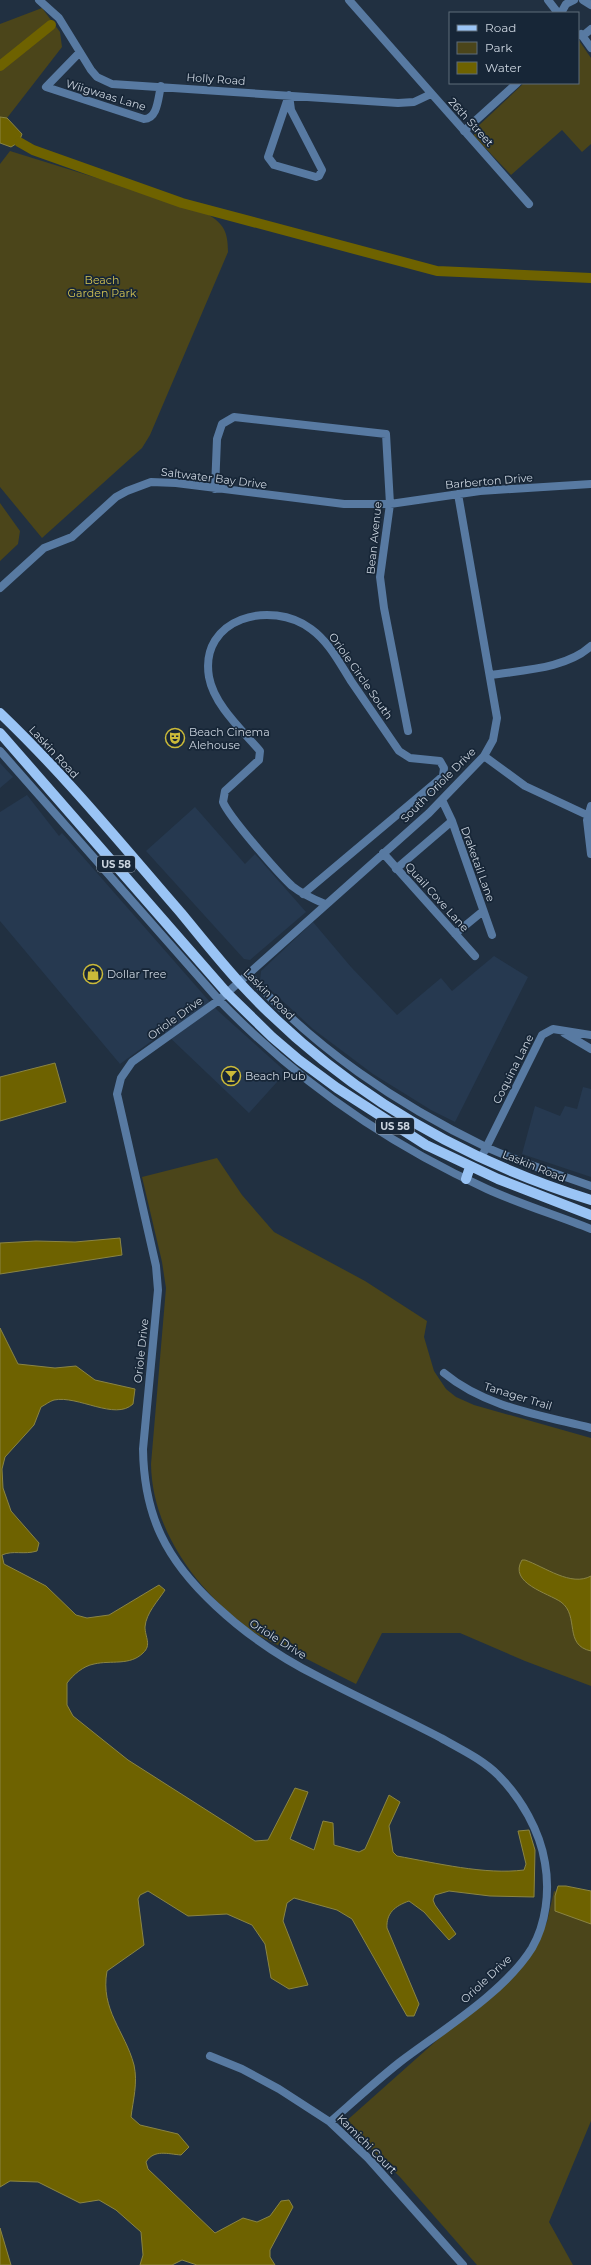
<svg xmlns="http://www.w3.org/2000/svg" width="591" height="2265" viewBox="0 0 591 2265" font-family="Montserrat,sans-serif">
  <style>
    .built { fill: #263950 }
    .green { fill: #4b451a }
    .water { fill: #6e6200; stroke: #8a8443 }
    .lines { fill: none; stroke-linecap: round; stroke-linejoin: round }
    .canal { stroke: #6e6200; stroke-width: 10 }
    .minor { stroke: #587aa2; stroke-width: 8 }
    .primary { stroke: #9ac4f5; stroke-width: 10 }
    .labels { text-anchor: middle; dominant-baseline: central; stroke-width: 3.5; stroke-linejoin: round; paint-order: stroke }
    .shield { fill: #172637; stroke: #95a0ad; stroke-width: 1 }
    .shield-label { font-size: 10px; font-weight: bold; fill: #cbd4df }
    .street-label { font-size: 11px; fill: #cbd4df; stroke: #172637 }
    .park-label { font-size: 11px; fill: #d3c353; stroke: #172637 }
    .poi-label { font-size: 11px; fill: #cbd4df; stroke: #172637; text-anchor: start }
  </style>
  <rect width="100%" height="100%" fill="#213041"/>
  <path class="built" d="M 0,763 L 13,777 L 0,788 Z
    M 27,795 L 59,836 L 62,833 L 217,1010 L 286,1072 L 249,1113 L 164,1032 L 120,1064 L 0,921 L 0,812 Z
    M 195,807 L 245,864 L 255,854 L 306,912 L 250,960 L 244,959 L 146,851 Z
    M 313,922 L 351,967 L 397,1015 L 441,978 L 452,991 L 494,956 L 528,977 L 455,1122 L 431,1110 L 373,1074 L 313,1029 L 260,980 L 261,971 Z
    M 583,1087 L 591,1089 L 591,1177 L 522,1154 L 535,1106 L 560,1116 L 565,1106 L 577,1109 Z"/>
  <path class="green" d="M 42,8 L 60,32 L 62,47 L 7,118 L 0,117 L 0,24 Z
    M 578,39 L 591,58 L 591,144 L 582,152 L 562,130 L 511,175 L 474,136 L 474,130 L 524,83 L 578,83 Z
    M 10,151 L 203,211 C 222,223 228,228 228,252 L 150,435 L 142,448 L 42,538 L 0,487 L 0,164 Z
    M 0,503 L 20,531 L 18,544 L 0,561 Z
    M 217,1158 L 242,1195 L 274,1232 L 365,1281 L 427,1321 L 424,1337 L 434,1371 L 446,1389 L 456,1397 L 474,1405 L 591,1438 L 591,1686 L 525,1661 L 460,1633 L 382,1633 L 356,1684 C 334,1673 313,1662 291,1651 C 280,1646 268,1641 258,1635 C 202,1597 152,1534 151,1464 L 166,1288 L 162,1262 L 142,1177 Z
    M 554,1891 L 591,1900 L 591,2121 L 549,2222 L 573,2265 L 477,2265 L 400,2177 L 344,2123 L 527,1960 L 547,1922 Z"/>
  <path class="water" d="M 0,117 L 7,118 L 22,134 L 19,142 L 11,147 L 0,143 Z
    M 55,1063 L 66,1102 L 0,1121 L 0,1077 Z
    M 120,1238 L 122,1255 L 0,1274 L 0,1243 L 36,1241 L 75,1242 Z
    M 0,1328 L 18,1364 L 55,1368 L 76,1366 L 95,1380 L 135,1389 L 133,1404 C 115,1421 78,1395 54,1400 C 50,1401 45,1405 41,1407 L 34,1425 L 5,1457 L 2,1469 L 3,1488 L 11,1511 L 39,1543 L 37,1551 C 24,1555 13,1550 2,1555 L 4,1564 L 46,1586 L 76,1615 L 87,1618 L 109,1615 L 159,1585 L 165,1590 C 158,1601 146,1613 145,1627 C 145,1637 152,1645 143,1653 C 130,1666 111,1660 94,1664 C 83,1666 73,1675 67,1683 L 67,1705 L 73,1716 L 128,1760 L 255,1841 L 268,1840 L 295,1788 L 308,1792 L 290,1839 L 314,1850 L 323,1821 L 333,1823 L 334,1845 L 359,1852 L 365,1849 L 389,1795 L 400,1802 L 389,1826 L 393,1852 L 397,1856 C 436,1863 485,1875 524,1870 L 526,1864 L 518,1831 L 529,1830 L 535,1850 L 534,1897 L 490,1896 L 449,1891 L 435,1895 L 433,1900 L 435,1905 L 456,1934 L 449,1940 L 424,1912 L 409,1901 C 395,1906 386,1913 387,1928 L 419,2004 L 414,2016 L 407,2016 L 352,1919 L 337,1910 L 294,1898 L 287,1903 L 283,1921 L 308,1985 L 289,1989 L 271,1978 L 265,1944 L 252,1925 L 227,1914 L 188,1916 L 148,1891 L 140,1895 L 138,1899 L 144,1945 L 107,1971 C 100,2010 125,2031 134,2065 C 138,2083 133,2100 131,2117 L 140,2125 L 178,2134 L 189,2147 L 181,2155 C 168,2154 154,2149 146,2162 L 148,2169 L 215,2233 L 243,2218 L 257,2222 L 270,2216 L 281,2201 L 289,2200 L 293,2207 L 270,2250 L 270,2257 L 275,2265 L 197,2265 L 182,2260 L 172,2265 L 140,2265 L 143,2255 L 141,2232 L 116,2210 L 99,2200 L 80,2203 L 38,2182 L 10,2181 L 0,2187 Z
    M 525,1560 C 545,1567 571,1587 591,1576 L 591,1651 C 563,1645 580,1616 561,1602 C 548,1593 508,1583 522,1560 Z
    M 558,1886 L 566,1886 L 591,1891 L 591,1924 L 555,1911 L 555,1896 Z
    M 0,2228 L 11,2265 L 0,2265 Z"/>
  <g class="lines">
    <path class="canal" d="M 0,66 L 51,25
      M 19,142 L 33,150 L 182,203 L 437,271 L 591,278"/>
    <path class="minor" d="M 39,0 L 59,18 L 91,70 L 97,77 L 112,84 L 398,103 L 414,102 L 431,94
      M 349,0 L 529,204
      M 548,0 L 558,13
      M 583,0 L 591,5
      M 561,13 L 566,4 L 574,0
      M 581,34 L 591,48
      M 578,35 L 585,34 L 591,29
      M 80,52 L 46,87 L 144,119 C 158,119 158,97 161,86
      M 289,95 L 291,110 L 322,170 L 319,176 L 316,177 L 274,165 L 268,157 Z
      M 464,131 L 517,83
      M 215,489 L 217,439 L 222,424 L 234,417 L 386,434 L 390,504 L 380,577 L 384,608 L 408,731
      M 0,588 L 44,548 L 72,537 L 116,497 L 127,491 L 151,482 L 176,483 L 344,504 L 390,504 L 480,491 L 591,484
      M 491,675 C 522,670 566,669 591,646
      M 0,751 L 219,1000 C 295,1079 386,1143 487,1189 C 520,1204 556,1215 591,1229
      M 484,756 L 525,786 L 587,815
      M 442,800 L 452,821 L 492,935
      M 591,806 L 587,820 L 591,854
      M 383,853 L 475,956
      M 396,869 L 452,821
      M 303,894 L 435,783 L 443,776 L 444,768 L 440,761 L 410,758 L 399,751 C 383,728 367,704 351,681 C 339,662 329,642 311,629 C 271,599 199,618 209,677 C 214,705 242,730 260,751 L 259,760 L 225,791 L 223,802 C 229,817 279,874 292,886 C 302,894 313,899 325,904
      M 455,934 L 483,911
      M 248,974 C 313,1047 398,1105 486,1147 C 520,1163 556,1173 591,1186
      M 564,1033 L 591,1049
      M 481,1158 L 542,1035 L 553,1029 L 591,1035
      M 444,1373 C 485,1407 540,1415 591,1428
      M 210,2056 L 242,2069 L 279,2089 L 330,2122 L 368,2158 L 463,2265
      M 330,2122 C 353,2102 376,2081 400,2062 C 441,2031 505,1992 532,1948 C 546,1924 550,1891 545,1863 C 540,1831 521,1798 498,1775 C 482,1759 460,1749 441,1738 C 401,1717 359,1698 319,1677 C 281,1658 247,1635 216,1606 C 166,1560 144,1516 143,1449 L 158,1290 L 156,1266 L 117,1094 L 121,1078 L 132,1062 L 219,1000 L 429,813 L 484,756 L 493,740 L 497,718 L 458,494"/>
    <path class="primary" d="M 0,713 C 65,775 122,845 181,913 C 200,936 219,960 239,982 C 335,1086 456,1158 591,1200
      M 0,733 L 227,993 L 272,1037 L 299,1060 L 337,1088 L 426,1145 L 498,1179 L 591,1215
      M 466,1179 L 470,1167"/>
  </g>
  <defs>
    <symbol id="theatre-ring" viewBox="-11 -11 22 22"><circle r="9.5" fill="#172637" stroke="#cbba39" stroke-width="1.5"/><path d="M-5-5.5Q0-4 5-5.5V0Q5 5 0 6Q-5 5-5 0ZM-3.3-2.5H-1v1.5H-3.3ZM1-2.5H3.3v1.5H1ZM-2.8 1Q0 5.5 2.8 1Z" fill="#cbba39"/></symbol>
    <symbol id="shop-ring" viewBox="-11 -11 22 22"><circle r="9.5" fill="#172637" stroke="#cbba39" stroke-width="1.5"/><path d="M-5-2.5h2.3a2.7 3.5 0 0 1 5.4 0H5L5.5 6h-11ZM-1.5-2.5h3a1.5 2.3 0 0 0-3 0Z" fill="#cbba39"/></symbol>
    <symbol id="bar-ring" viewBox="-11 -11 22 22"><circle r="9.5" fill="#172637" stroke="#cbba39" stroke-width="1.5"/><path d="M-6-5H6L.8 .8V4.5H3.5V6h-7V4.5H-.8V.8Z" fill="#cbba39"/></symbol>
  </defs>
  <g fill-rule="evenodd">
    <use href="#theatre-ring" x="164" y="727" width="22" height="22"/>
    <use href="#shop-ring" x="82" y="963" width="22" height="22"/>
    <use href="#bar-ring" x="220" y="1065" width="22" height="22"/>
  </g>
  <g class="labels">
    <g class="shield">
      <rect x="97" y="856" width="38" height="16" rx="3"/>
      <rect x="376" y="1118" width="38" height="16" rx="3"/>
    </g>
    <g class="shield-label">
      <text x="116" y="864">US 58</text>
      <text x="395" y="1126">US 58</text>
    </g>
    <g class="street-label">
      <text transform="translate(216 79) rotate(4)">Holly Road</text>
      <text transform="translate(106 95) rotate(17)">Wiigwaas Lane</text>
      <text transform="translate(471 122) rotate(48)">26th Street</text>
      <text transform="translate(214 478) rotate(7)">Saltwater Bay Drive</text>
      <text transform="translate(489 481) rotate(-5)">Barberton Drive</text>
      <text transform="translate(374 538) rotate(-84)">Bean Avenue</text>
      <text transform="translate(361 676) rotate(55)">Oriole Circle South</text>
      <text transform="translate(54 752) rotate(47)">Laskin Road</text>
      <text transform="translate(438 785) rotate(-45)">South Oriole Drive</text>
      <text transform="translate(478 864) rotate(70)">Draketail Lane</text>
      <text transform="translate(437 897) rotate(48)">Quail Cove Lane</text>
      <text transform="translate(269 994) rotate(45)">Laskin Road</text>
      <text transform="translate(175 1018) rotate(-36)">Oriole Drive</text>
      <text transform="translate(513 1069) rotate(-63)">Coquina Lane</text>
      <text transform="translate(534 1166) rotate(22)">Laskin Road</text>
      <text transform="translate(141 1351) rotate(-84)">Oriole Drive</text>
      <text transform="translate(518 1396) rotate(17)">Tanager Trail</text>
      <text transform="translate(278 1639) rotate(32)">Oriole Drive</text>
      <text transform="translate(486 1979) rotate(-43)">Oriole Drive</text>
      <text transform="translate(367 2144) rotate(45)">Kamichi Court</text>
    </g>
    <g class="park-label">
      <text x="102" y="280">Beach<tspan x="102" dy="13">Garden Park</tspan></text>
    </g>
    <g class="poi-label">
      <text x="189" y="732">Beach Cinema<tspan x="189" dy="13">Alehouse</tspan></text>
      <text x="107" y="974">Dollar Tree</text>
      <text x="245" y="1076">Beach Pub</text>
    </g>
  </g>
  <rect x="449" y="12" width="130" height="72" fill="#172637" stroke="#5f6c7a"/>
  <rect x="457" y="25" width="20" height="6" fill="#9ac4f5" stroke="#5f6c7a"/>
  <text x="485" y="32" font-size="12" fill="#cbd4df">Road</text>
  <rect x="457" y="42" width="20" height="12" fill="#4b451a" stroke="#5f6c7a"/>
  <text x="485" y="52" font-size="12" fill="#cbd4df">Park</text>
  <rect x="457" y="62" width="20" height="12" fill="#6e6200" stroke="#5f6c7a"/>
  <text x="485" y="72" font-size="12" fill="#cbd4df">Water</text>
</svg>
